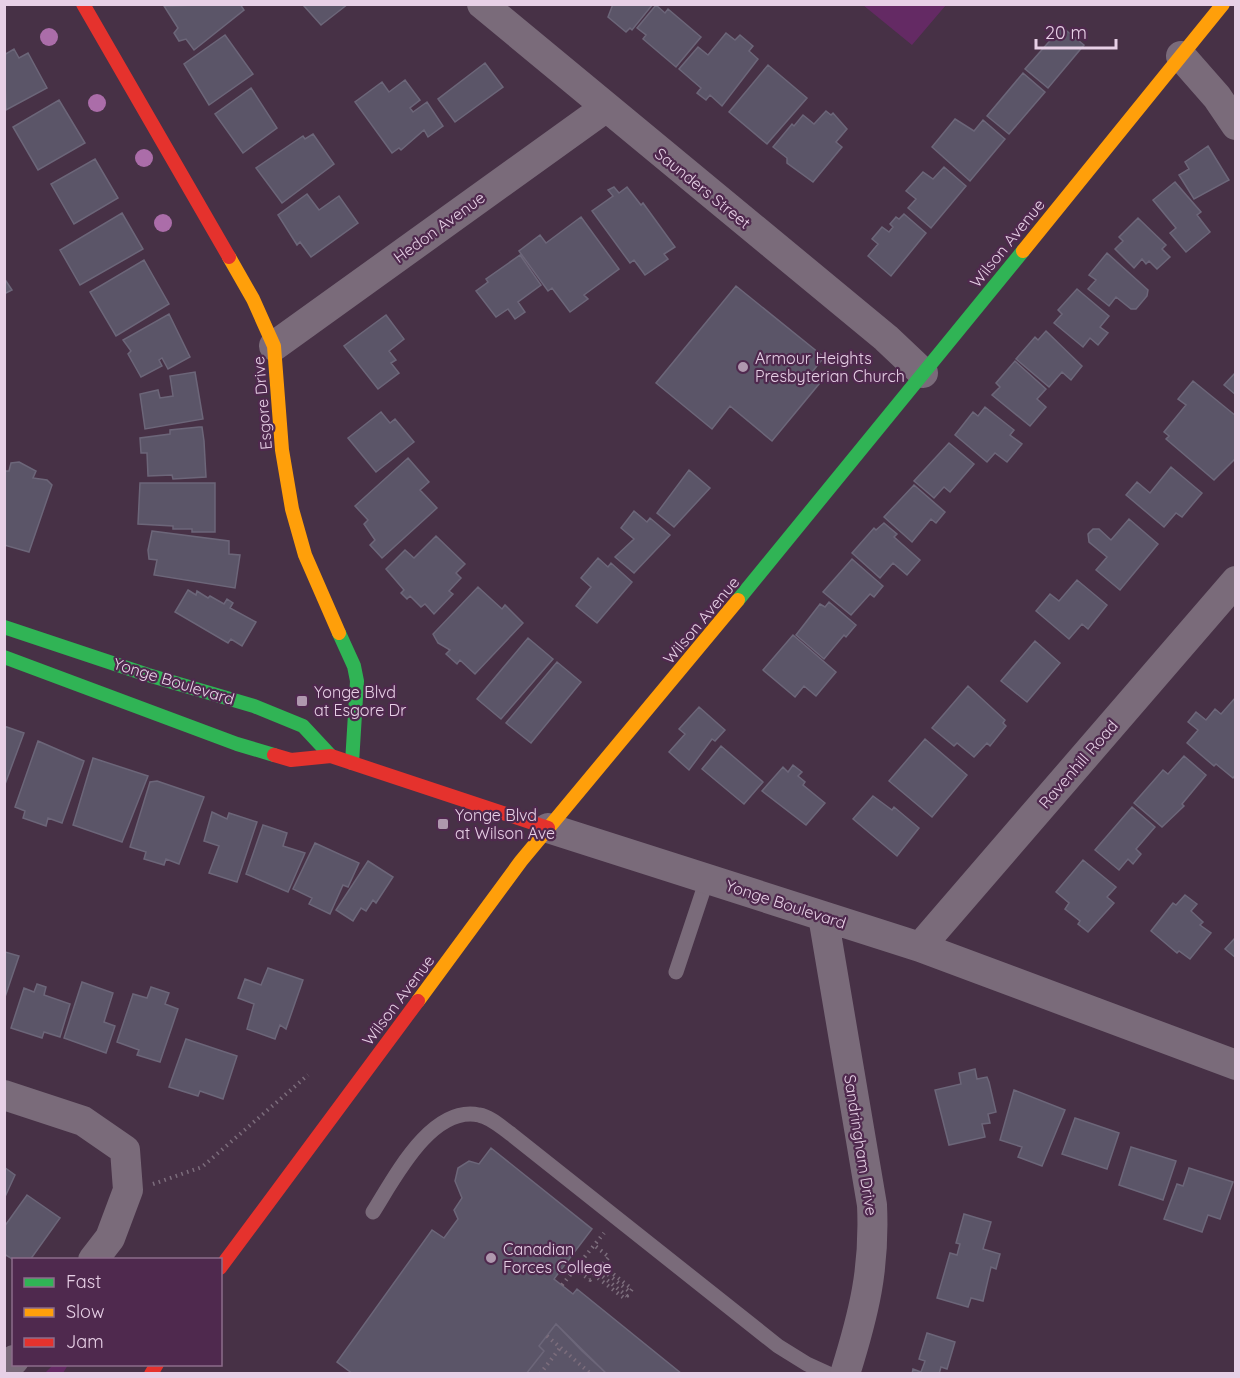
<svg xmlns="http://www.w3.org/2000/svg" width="1240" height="1378" viewBox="0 0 1240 1378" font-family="Quicksand,sans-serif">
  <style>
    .green { fill: #642a64 }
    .building { fill: #5b5568; stroke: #6c6679; stroke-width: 1.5 }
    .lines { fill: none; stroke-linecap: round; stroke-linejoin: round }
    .path { stroke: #7c6d7c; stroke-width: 4; stroke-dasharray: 1.5 4.5; stroke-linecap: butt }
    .lane { stroke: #7a6b7a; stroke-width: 15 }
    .street { stroke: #7a6b7a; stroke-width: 30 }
    .fast { stroke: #30b455; stroke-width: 14 }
    .slow { stroke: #ff9f0a; stroke-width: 14 }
    .jam { stroke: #e5322d; stroke-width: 14 }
    .tree { fill: #ab6da9 }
    .poi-dot { fill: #af98ae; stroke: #4f294e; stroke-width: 2 }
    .labels { text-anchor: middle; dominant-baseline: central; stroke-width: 4.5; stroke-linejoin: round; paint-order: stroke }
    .street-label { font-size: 16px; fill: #e7d0e6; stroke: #4f294e }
    .poi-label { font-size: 16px; fill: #e7d0e6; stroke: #4f294e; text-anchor: start }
  </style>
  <rect width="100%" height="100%" fill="#473146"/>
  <path class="green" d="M 863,5 L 946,5 L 912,45 Z
    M 53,1365 L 53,1364 L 68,1365 L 63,1373 L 45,1373 Z"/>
  <path class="building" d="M 240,4 L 244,10 L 194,50 L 186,39 L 179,41 L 174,33 L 178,28 L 164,6 Z
    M 348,4 L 321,25 L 304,6 L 306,4 Z
    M 613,4 L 653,4 L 632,30 L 630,28 L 626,32 L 608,17 Z
    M 656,5 L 665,13 L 668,9 L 701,37 L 676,67 L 643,39 L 646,35 L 637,28 Z
    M 1062,27 L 1084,45 L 1048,88 L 1025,69 Z
    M 726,33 L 735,40 L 740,35 L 753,46 L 749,51 L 758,59 L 722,106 L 710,95 L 706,100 L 697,93 L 701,88 L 679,69 L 698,47 L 708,55 Z
    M 225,35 L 253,74 L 209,105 L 184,64 Z
    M 14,49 L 19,58 L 28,53 L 47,88 L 6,110 L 4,55 Z
    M 485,63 L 503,87 L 455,122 L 438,99 Z
    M 768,65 L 807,98 L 767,144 L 729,112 Z
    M 1023,73 L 1045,92 L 1009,134 L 987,116 Z
    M 405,80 L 420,100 L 410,108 L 413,112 L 427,102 L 443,126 L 428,137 L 424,130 L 401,150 L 399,148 L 392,153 L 355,102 L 382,82 L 389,92 Z
    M 251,88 L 277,128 L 243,153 L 215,114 Z
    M 59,100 L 85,143 L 38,170 L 13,127 Z
    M 826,111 L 831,115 L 833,113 L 847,129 L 836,142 L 842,147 L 813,182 L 787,163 L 787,158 L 773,147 L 792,124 L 794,126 L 803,115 L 814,124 Z
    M 955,119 L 974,131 L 983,120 L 1005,139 L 970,181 L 932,147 Z
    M 313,134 L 334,164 L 282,203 L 256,168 L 303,136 L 305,139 Z
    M 1208,146 L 1229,180 L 1194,199 L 1179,175 L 1189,169 L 1185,162 Z
    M 95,159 L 118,198 L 74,224 L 51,184 Z
    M 944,167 L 966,186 L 931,228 L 908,208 L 916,199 L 906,191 L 923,172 L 933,179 Z
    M 1175,182 L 1201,212 L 1197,215 L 1210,232 L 1186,252 L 1170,233 L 1176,228 L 1153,200 Z
    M 614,187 L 619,193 L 627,187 L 641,205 L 643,203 L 675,247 L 664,254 L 668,259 L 645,275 L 634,260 L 630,263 L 592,211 L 613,196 L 608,190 Z
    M 307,194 L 319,210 L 339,196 L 358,223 L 311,257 L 300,242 L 297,245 L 278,215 Z
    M 122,213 L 143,249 L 80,285 L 60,250 Z
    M 904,214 L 926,233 L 891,276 L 868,256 L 878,244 L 872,239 L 882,227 L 889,232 L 893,227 L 890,224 L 896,217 L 899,219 Z
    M 581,217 L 619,269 L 584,295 L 588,299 L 570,312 L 552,288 L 548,291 L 519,251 L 540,235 L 546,243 Z
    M 1138,218 L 1166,245 L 1162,249 L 1170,257 L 1157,269 L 1149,261 L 1146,264 L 1142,259 L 1134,268 L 1115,249 L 1123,241 L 1119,237 Z
    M 1107,253 L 1148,290 L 1147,296 L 1136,309 L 1131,309 L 1116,297 L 1109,306 L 1088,289 L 1096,280 L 1089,275 Z
    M 520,255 L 541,285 L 518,302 L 525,312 L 515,319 L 508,309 L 496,317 L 476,291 L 488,282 L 486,279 Z
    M 144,260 L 169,304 L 116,336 L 90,292 Z
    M 4,278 L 12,290 L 4,294 Z
    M 736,286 L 824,357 L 809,376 L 819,384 L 772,441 L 730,406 L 712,429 L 656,383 Z
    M 1077,289 L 1109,316 L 1100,327 L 1108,333 L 1098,345 L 1090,338 L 1083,347 L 1054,323 L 1062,314 L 1058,310 Z
    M 169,314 L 190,357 L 168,369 L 162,358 L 159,360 L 162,366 L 141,377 L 128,354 L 131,351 L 123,340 Z
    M 386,315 L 404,339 L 389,351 L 396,360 L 391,363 L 399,373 L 378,389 L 344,346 Z
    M 1046,331 L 1082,366 L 1071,380 L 1062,372 L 1049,387 L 1016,359 L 1035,337 L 1038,340 Z
    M 1015,361 L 1046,389 L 1037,399 L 1046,407 L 1030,426 L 992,395 L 1000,387 L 996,383 Z
    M 195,372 L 203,419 L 145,429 L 140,394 L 158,390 L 160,398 L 173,396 L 170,376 Z
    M 1236,372 L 1236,395 L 1224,385 Z
    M 1193,381 L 1236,416 L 1236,458 L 1214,480 L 1166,439 L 1169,436 L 1164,432 L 1186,405 L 1178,399 Z
    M 985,407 L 1014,430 L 1010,435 L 1022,444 L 1007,462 L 995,453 L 987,462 L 955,435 L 973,412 L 978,416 Z
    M 381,412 L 390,423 L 395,419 L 414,442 L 376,472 L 348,438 Z
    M 199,427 L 202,427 L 204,441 L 206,477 L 173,479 L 172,475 L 148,476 L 147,453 L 141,453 L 140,438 L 170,434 L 170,430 Z
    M 949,443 L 974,464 L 950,492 L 944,487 L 934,498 L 914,481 Z
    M 408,458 L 429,482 L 420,490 L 437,508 L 382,558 L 370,545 L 375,540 L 364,524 L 368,520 L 355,506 Z
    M 19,462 L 36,471 L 33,478 L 47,480 L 52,485 L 29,552 L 4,545 L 4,471 L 9,471 L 11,463 Z
    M 1171,467 L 1202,493 L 1182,517 L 1176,513 L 1164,527 L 1126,495 L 1137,482 L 1150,493 Z
    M 689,470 L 710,488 L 674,527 L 657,513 Z
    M 140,483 L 215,483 L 215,532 L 192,532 L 192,529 L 173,529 L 173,526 L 138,524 Z
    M 914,485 L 945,512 L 936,523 L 931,519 L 912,542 L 884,517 Z
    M 634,511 L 647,522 L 650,518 L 670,535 L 634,573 L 615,557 L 634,539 L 621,528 Z
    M 1129,519 L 1158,544 L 1120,590 L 1096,570 L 1107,557 L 1089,542 L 1088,534 L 1093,529 L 1099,529 L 1111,540 Z
    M 884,523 L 897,534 L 894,537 L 920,560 L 907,575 L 893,563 L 880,578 L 852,553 L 874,528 L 876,530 Z
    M 152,531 L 229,541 L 229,554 L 240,555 L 235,588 L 154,575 L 157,560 L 149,559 L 148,550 Z
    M 436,536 L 465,564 L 456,573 L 461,578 L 449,591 L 453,594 L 434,614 L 425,604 L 421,607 L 410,596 L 407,599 L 401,593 L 404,590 L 386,569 L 405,550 L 414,558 Z
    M 598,558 L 608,567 L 611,563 L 632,582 L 597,623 L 576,606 L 591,587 L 581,578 Z
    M 852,559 L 883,586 L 874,597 L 870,594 L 851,615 L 823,592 Z
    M 1077,580 L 1107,605 L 1088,629 L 1082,624 L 1069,639 L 1036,611 L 1050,594 L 1059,601 Z
    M 478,587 L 502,609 L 505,605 L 523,623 L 475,674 L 460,660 L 457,664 L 446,654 L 450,650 L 438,643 L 433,634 Z
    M 188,590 L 196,595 L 197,591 L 208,598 L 210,596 L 224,604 L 227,599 L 233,603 L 230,608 L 256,622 L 242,646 L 231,639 L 228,643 L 175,612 Z
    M 829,602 L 856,625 L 846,637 L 844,635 L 824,659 L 796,635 L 820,604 L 825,607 Z
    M 793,635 L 836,672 L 816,696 L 804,686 L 795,697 L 763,670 Z
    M 528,638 L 553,659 L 501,719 L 477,699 Z
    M 1035,641 L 1060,663 L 1027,702 L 1001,681 Z
    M 557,662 L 581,682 L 531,743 L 506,723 Z
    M 968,686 L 1005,720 L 1003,723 L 1006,726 L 990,746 L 987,743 L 974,757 L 957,743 L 954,746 L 932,728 Z
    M 1236,697 L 1236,774 L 1233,778 L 1216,764 L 1214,766 L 1187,743 L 1198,730 L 1188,722 L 1196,712 L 1206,720 L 1215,709 L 1221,714 Z
    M 699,707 L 725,730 L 715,741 L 712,739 L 689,770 L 669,752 L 685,734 L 679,729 Z
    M 4,726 L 24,733 L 4,787 Z
    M 925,739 L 967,775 L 932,817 L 889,781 Z
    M 38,741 L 84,761 L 62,823 L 48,818 L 46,826 L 23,818 L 25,811 L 15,807 Z
    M 721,746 L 763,782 L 744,804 L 702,769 Z
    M 1184,756 L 1206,775 L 1182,804 L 1184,806 L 1162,827 L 1134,803 L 1163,770 L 1168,774 Z
    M 93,758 L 148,776 L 122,842 L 73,825 Z
    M 793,765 L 802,772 L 798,776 L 805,782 L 803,785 L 825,803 L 806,825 L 762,791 L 783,767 L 788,772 Z
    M 157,781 L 204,797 L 179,864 L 166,859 L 164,865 L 144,859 L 146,852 L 130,847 L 150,782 Z
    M 873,796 L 892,810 L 894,807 L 919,828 L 897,856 L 853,819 Z
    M 1132,807 L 1155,827 L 1136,849 L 1141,854 L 1133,864 L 1128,859 L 1119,870 L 1095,850 Z
    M 212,812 L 227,819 L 229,813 L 257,822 L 237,882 L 209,873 L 219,846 L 204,841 Z
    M 263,825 L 287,833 L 283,846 L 305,853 L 288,892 L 246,874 Z
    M 315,843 L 359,863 L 348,887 L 343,885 L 330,914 L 309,904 L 312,898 L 293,889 Z
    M 1083,860 L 1116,887 L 1107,897 L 1114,903 L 1088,932 L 1078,924 L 1080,921 L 1065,909 L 1069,903 L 1056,892 Z
    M 368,861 L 393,877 L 376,903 L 373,900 L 366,911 L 361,908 L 353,921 L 336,910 Z
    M 1185,895 L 1197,904 L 1191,911 L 1203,922 L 1200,925 L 1211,933 L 1190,959 L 1179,951 L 1177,953 L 1151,931 L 1173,903 L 1176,905 Z
    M 1236,937 L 1236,958 L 1225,949 Z
    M 4,946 L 5,952 L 19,956 L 4,1000 Z
    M 268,968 L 303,980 L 286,1029 L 280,1025 L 275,1039 L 247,1029 L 254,1004 L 238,998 L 245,979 L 261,985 Z
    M 82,982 L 113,993 L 104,1022 L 115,1026 L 106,1053 L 64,1038 Z
    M 37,984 L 46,987 L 44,995 L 70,1004 L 60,1037 L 44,1032 L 42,1038 L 11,1028 L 24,988 L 34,992 Z
    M 151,987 L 169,993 L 165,1004 L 178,1009 L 160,1062 L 137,1055 L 139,1050 L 117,1042 L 133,994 L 147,998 Z
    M 186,1039 L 237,1056 L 223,1099 L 200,1091 L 198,1096 L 169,1087 Z
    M 975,1069 L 977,1079 L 987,1077 L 989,1082 L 996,1112 L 988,1114 L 990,1123 L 982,1124 L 985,1137 L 949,1145 L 935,1090 L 961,1084 L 959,1073 Z
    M 1014,1090 L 1065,1110 L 1042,1166 L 1018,1157 L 1022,1147 L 1000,1140 Z
    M 1075,1118 L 1119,1133 L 1107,1169 L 1062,1154 Z
    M 1131,1147 L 1176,1161 L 1163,1200 L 1119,1185 Z
    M 491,1148 L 592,1229 L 554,1279 L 573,1294 L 577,1289 L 682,1374 L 607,1374 L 556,1324 L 539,1346 L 544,1351 L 526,1374 L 353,1374 L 337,1362 L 432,1230 L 444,1238 L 458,1219 L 454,1210 L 462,1198 L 455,1181 L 458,1168 L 469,1161 L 479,1164 Z
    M 491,1148 L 592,1229 L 554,1279 L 573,1294 L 577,1289 L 682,1374 L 353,1374 L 337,1362 L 432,1230 L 444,1238 L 458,1219 L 454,1210 L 462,1198 L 455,1181 L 458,1168 L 469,1161 L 479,1164 Z
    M 4,1167 L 15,1175 L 4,1199 Z
    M 1189,1168 L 1233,1182 L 1220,1219 L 1208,1215 L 1202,1232 L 1164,1219 L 1177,1184 L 1183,1186 Z
    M 27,1195 L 60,1218 L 30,1260 L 14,1260 L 4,1254 L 4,1227 Z
    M 964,1214 L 991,1222 L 983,1249 L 1000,1254 L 996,1269 L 991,1267 L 983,1301 L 971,1298 L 968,1307 L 937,1298 L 950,1253 L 957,1255 L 960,1244 L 956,1243 Z
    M 556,1324 L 582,1351 L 607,1374 L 526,1374 L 544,1351 L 539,1346 Z
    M 927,1333 L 955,1342 L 947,1369 L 941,1367 L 939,1374 L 912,1374 L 913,1369 L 921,1372 L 925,1361 L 919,1359 Z"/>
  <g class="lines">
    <path class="path" d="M 153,1184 L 202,1167 L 308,1075
      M 575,1269 L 590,1280 L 594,1275 L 624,1298 L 627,1296 L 597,1272 L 600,1268 L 630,1292 L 632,1289 L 602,1265 L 609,1257 L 594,1245
      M 562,1285 L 604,1233
      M 547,1336 L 591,1374
      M 540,1374 L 560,1348"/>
    <path class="lane" d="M 676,972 L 707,879
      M 373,1212 C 394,1179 431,1105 479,1115 C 491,1117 501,1127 511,1134 L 778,1346 L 807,1364 L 829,1374"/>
    <path class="street" d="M 482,4 L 886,338 L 923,373
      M 1181,56 L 1217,97 L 1236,125
      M 274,346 L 605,108
      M 548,828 L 920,947 L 1236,1065
      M 823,916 L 872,1205 C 875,1269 864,1313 845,1374
      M 920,947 L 1236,581
      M 4,1095 L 83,1121 L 125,1150 L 128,1190 L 110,1238 L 93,1260
      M 4,1370 L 14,1360"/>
    <path class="fast" d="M 738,600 L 1023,251
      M 4,627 L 148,675 L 254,706 L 303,726 L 331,756
      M 339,633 L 354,666 L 357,681 L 352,763
      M 4,657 L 237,744 L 274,755"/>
    <path class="slow" d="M 1023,251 L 1223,4
      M 229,257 L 253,299 L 274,346 L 282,450 L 292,509 L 305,555 L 339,633
      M 418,1001 L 521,861 L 738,600"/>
    <path class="jam" d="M 83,4 L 229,257
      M 274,755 L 291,760 L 331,756 L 548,828
      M 220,1268 L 418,1001
      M 151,1374 L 157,1364"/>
  </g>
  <g class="tree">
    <circle cx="49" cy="37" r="9"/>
    <circle cx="97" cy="103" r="9"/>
    <circle cx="144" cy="158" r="9"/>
    <circle cx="163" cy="223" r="9"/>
  </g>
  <g class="poi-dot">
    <circle cx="743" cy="367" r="6"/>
    <rect x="296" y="695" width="12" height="12" rx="3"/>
    <rect x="437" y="818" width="12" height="12" rx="3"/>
    <circle cx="491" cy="1258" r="6"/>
  </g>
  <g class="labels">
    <g class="street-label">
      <text transform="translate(703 188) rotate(39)">Saunders Street</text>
      <text transform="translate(439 227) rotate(-36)">Hedon Avenue</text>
      <text transform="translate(1007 243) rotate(-51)">Wilson Avenue</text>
      <text transform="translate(262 403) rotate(-95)">Esgore Drive</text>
      <text transform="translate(701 620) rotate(-50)">Wilson Avenue</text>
      <text transform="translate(174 681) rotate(17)">Yonge Boulevard</text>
      <text transform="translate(1078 764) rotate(-49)">Ravenhill Road</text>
      <text transform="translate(786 904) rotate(18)">Yonge Boulevard</text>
      <text transform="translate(398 1000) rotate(-53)">Wilson Avenue</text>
      <text transform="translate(861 1145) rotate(81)">Sandringham Drive</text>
    </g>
    <g class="poi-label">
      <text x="755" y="358">Armour Heights<tspan x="755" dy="18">Presbyterian Church</tspan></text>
      <text x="314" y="692">Yonge Blvd<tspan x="314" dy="18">at Esgore Dr</tspan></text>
      <text x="455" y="815">Yonge Blvd<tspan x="455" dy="18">at Wilson Ave</tspan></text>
      <text x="503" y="1249">Canadian<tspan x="503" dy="18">Forces College</tspan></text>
    </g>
  </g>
  <rect width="1240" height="1378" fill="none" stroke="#e7d0e6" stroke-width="12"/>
  <rect x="12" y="1258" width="210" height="108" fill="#4f294e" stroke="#8c6c8b" stroke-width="1.5"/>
  <rect x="24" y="1278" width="30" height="9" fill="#30b455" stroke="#8c6c8b" stroke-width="1.5"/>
  <text x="66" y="1288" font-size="18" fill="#e7d0e6">Fast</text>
  <rect x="24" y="1308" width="30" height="9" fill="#ff9f0a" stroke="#8c6c8b" stroke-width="1.5"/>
  <text x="66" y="1318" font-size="18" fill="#e7d0e6">Slow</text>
  <rect x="24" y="1338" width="30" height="9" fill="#e5322d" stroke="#8c6c8b" stroke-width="1.5"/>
  <text x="66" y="1348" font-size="18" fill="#e7d0e6">Jam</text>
  <path d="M1036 39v9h80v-9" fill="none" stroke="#e7d0e6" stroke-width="3"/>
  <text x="1045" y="39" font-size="18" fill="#e7d0e6" stroke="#4f294e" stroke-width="4.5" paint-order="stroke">20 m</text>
</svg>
